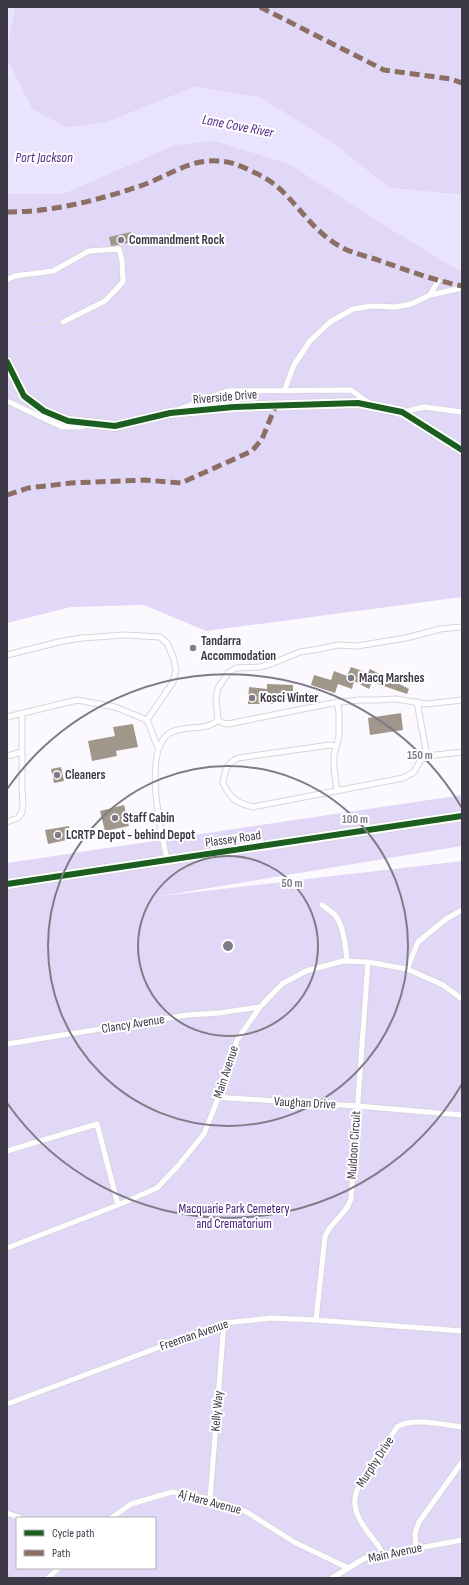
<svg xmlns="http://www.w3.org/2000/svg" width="469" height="1585" viewBox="0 0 469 1585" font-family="'Sofia Sans Condensed',sans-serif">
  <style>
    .green { fill: #e1d8f8; fill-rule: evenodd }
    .water { fill: #eae3fd }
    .building { fill: #a09689 }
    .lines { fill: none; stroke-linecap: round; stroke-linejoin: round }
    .service-casing { stroke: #d8d4df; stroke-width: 7 }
    .minor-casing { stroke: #d8d4df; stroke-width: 12 }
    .path { stroke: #e0dfe1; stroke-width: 2; stroke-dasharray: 3 2; stroke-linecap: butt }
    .service { stroke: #fefeff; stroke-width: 5 }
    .minor { stroke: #fefeff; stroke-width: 10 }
    .quiet { stroke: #8d6e63; stroke-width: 5; stroke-dasharray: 10 5; stroke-linecap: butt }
    .cycleway-casing { stroke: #fff; stroke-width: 8 }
    .cycleway { stroke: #1b5e20; stroke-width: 6 }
    .ring { fill: none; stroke: #807c87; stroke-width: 2 }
    .poi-dot { fill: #807c87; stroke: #fff; stroke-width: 1.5 }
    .labels { text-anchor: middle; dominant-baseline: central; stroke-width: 4; stroke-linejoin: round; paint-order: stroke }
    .poi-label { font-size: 13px; font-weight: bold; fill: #3d3947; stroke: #fff; text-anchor: start }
    .street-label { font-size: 13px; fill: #3d3947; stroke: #fff }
    .park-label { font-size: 13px; fill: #43167a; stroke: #fff }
    .water-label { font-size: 14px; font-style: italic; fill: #532a8c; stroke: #fff }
    .centre { fill: #807c87; stroke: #fff; stroke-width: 2 }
    .ring-label { font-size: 12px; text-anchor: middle; font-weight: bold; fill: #807c87; stroke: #fff; stroke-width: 4; stroke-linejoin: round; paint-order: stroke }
  </style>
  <rect width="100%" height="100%" fill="#fbf9fe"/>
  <path class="green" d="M 15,7 L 462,7 L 462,195 L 389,188 L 330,141 L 195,87 L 105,123 L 66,128 L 32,109 L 7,60 L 7,48 Z
    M 213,140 L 290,164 L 370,216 L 462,272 L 462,597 L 206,631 L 144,605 L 71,607 L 7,623 L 7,194 L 62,194 L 174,145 Z
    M 462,795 L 462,846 L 161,896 L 462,861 L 462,1578 L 7,1578 L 7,863 ZM 17,1518 L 155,1518 L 155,1568 L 17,1568 Z"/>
  <path class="water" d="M 7,7 L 15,7 L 7,48 Z
    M 7,60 L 32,109 L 66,128 L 105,123 L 195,87 L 260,97 L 330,141 L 389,188 L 462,195 L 462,272 L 370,216 L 290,164 L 213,140 L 174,145 L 62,194 L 7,194 Z"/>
  <path class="building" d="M 131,232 L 133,242 L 111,246 L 109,237 Z
    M 351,667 L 368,673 L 370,669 L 409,689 L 407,694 L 372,682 L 369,689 L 354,681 L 352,689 L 338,684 L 335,693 L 311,685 L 314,675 L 331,680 L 334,671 L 347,676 Z
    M 267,684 L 293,685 L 293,700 L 274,701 L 274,704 L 248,704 L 249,687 L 267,689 Z
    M 401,713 L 403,730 L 370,735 L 368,718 Z
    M 133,724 L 138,747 L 116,751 L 117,756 L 92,761 L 88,741 L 115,736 L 113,727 Z
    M 61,767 L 64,781 L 54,783 L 51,769 Z
    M 124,805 L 129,826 L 105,831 L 100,811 Z
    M 69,826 L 71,839 L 48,844 L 45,830 Z"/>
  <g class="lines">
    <defs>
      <path id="service" d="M 7,280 L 14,276 L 53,271 L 89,251 L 119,249 L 122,260 L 123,282 L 105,301 L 63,322
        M 430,295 L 462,288
        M 284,391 L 294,365 L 310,341 L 330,322 L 353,309 L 372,306 L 396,307 L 411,304 L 430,295 L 438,281
        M 7,401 L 62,427 L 82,427
        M 182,408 L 227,391 L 351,390 L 369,403
        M 403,412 L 424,407 L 462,412
        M 7,655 L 63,641 L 82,638 L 124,635 L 160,637 L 167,643 L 173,657 L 176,670 L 173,682 L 147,720
        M 337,702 L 339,712 L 339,736 L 334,755 L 334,768 L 337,791
        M 417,702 L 427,756
        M 7,717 L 77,700 L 115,707 L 147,720 L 158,748
        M 218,720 L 223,723 L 228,724 L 333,703 L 360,700 L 376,700 L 396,699 L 426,704 L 462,700
        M 336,746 L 330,745 L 238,758 C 226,763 225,771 223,783 C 231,799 236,803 253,807 L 403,778 L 414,772 L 420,761 L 427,756 L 462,752
        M 7,756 L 22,752
        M 7,822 L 18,818 L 22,812 L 23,804 L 22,790 L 22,714
        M 167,859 C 161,833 142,750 170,733 C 185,724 206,732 218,720 L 216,698 L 218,688 L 228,673 L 236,668 L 260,667 L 271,664 L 300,652 L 319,649 L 338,645 L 357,646 L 406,638 L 440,629 L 462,627
        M 322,905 C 326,908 331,911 335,915 C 343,924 346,949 347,961
        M 407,969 L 418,942 L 446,919 L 462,910
        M 7,1044 L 187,1015 L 219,1013 L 260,1007
        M 219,1096 L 228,1098 L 357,1106 L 462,1115
        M 7,1151 L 97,1124 L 118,1205
        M 7,1248 L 118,1205 L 157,1188 L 177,1167 L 204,1134 L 219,1096 L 237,1040 L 260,1007 L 282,984 L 306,971 L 343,961 L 368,962 L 407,969 L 443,985 L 462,999
        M 316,1320 L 325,1237 C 330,1221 346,1216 351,1199 L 368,962
        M 7,1404 L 224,1323 L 272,1318 L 316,1320 L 462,1331
        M 210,1499 L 224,1323
        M 7,1513 L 21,1518
        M 111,1518 L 131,1504 L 172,1492 L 210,1499 L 245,1511 L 294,1542 L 348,1568
        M 416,1549 L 415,1533 L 419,1522 L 462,1462
        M 383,1555 L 381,1550 C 372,1536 357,1522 355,1505 C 351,1485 386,1445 397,1427 C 412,1417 444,1425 462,1427
        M 48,1578 L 59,1568
        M 332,1578 L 365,1558 L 462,1540"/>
      <path id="minor" d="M 7,362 L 24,396 L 44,411 L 68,421 L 115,426 L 170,413 L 234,407 L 358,403 L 402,412 L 462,450
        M 7,884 L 462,816"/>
    </defs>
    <use href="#service" class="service-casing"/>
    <use href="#minor" class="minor-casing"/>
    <path class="path" d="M 13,320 L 35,325 L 56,323"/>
    <use href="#service" class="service"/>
    <use href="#minor" class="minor"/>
    <path class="quiet" d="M 260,7 L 384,70 L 451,79 L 462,83
      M 7,212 C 54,212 99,200 143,185 C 168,176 190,159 217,161 C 229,161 239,165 249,170 C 262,176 274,182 284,193 C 303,212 317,234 341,247 C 352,253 366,256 378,260 C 406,270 433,280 462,286
      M 7,495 L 28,488 L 71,483 L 145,480 L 181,483 L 252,451 L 262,439 L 276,405"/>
    <defs>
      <path id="cycleway" d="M 7,362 L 24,396 L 44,411 L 68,421 L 115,426 L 170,413 L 234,407 L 358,403 L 402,412 L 462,450
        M 7,884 L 462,816"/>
    </defs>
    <use href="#cycleway" class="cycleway-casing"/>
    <use href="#cycleway" class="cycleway"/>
  </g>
  <g class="ring">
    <circle cx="228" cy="946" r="90"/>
    <circle cx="228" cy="946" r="180"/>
    <path d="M462 1084A271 271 0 0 1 7 1103M7 789A271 271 0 0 1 462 808"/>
  </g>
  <g class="poi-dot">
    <circle cx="121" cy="240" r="4"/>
    <circle cx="193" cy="648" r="4"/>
    <circle cx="351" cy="678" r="4"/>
    <circle cx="252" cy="698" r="4"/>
    <circle cx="57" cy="775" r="4"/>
    <circle cx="115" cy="818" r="4"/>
    <circle cx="58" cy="835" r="4"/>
  </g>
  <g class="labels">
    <g class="poi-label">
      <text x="129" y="240">Commandment Rock</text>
      <text x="201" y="641">Tandarra<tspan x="201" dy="15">Accommodation</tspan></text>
      <text x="359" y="678">Macq Marshes</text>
      <text x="260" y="698">Kosci Winter</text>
      <text x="65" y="775">Cleaners</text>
      <text x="123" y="818">Staff Cabin</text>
      <text x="66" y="835">LCRTP Depot - behind Depot</text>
    </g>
    <g class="street-label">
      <text transform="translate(225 397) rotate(-5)">Riverside Drive</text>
      <text transform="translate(233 839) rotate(-8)">Plassey Road</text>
      <text transform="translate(133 1024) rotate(-9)">Clancy Avenue</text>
      <text transform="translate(226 1072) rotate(-72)">Main Avenue</text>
      <text transform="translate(305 1103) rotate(3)">Vaughan Drive</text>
      <text transform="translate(354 1145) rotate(-86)">Muldoon Circuit</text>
      <text transform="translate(194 1335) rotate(-19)">Freeman Avenue</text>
      <text transform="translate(217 1411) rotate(-85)">Kelly Way</text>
      <text transform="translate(375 1462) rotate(-57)">Murphy Drive</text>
      <text transform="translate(210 1502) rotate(15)">Aj Hare Avenue</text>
      <text transform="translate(395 1553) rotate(-12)">Main Avenue</text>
    </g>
    <g class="park-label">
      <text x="234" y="1209">Macquarie Park Cemetery<tspan x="234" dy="15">and Crematorium</tspan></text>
    </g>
    <g class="water-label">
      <text transform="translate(238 126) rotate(11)">Lane Cove River</text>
      <text x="44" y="157">Port Jackson</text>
    </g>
  </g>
  <circle cx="228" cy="946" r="6" class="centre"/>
  <g class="ring-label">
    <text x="420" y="759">150 m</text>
    <text x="355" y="823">100 m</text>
    <text x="292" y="887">50 m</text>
  </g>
  <rect width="469" height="1585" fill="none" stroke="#3d3947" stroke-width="16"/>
  <rect x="16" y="1517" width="140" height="52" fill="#ffffff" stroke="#b1b0b5"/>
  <rect x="24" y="1530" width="20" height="6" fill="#1b5e20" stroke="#b1b0b5"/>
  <text x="52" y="1537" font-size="12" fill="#3d3947">Cycle path</text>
  <rect x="24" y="1550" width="20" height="6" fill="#8d6e63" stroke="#b1b0b5"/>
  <text x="52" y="1557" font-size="12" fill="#3d3947">Path</text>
</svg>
